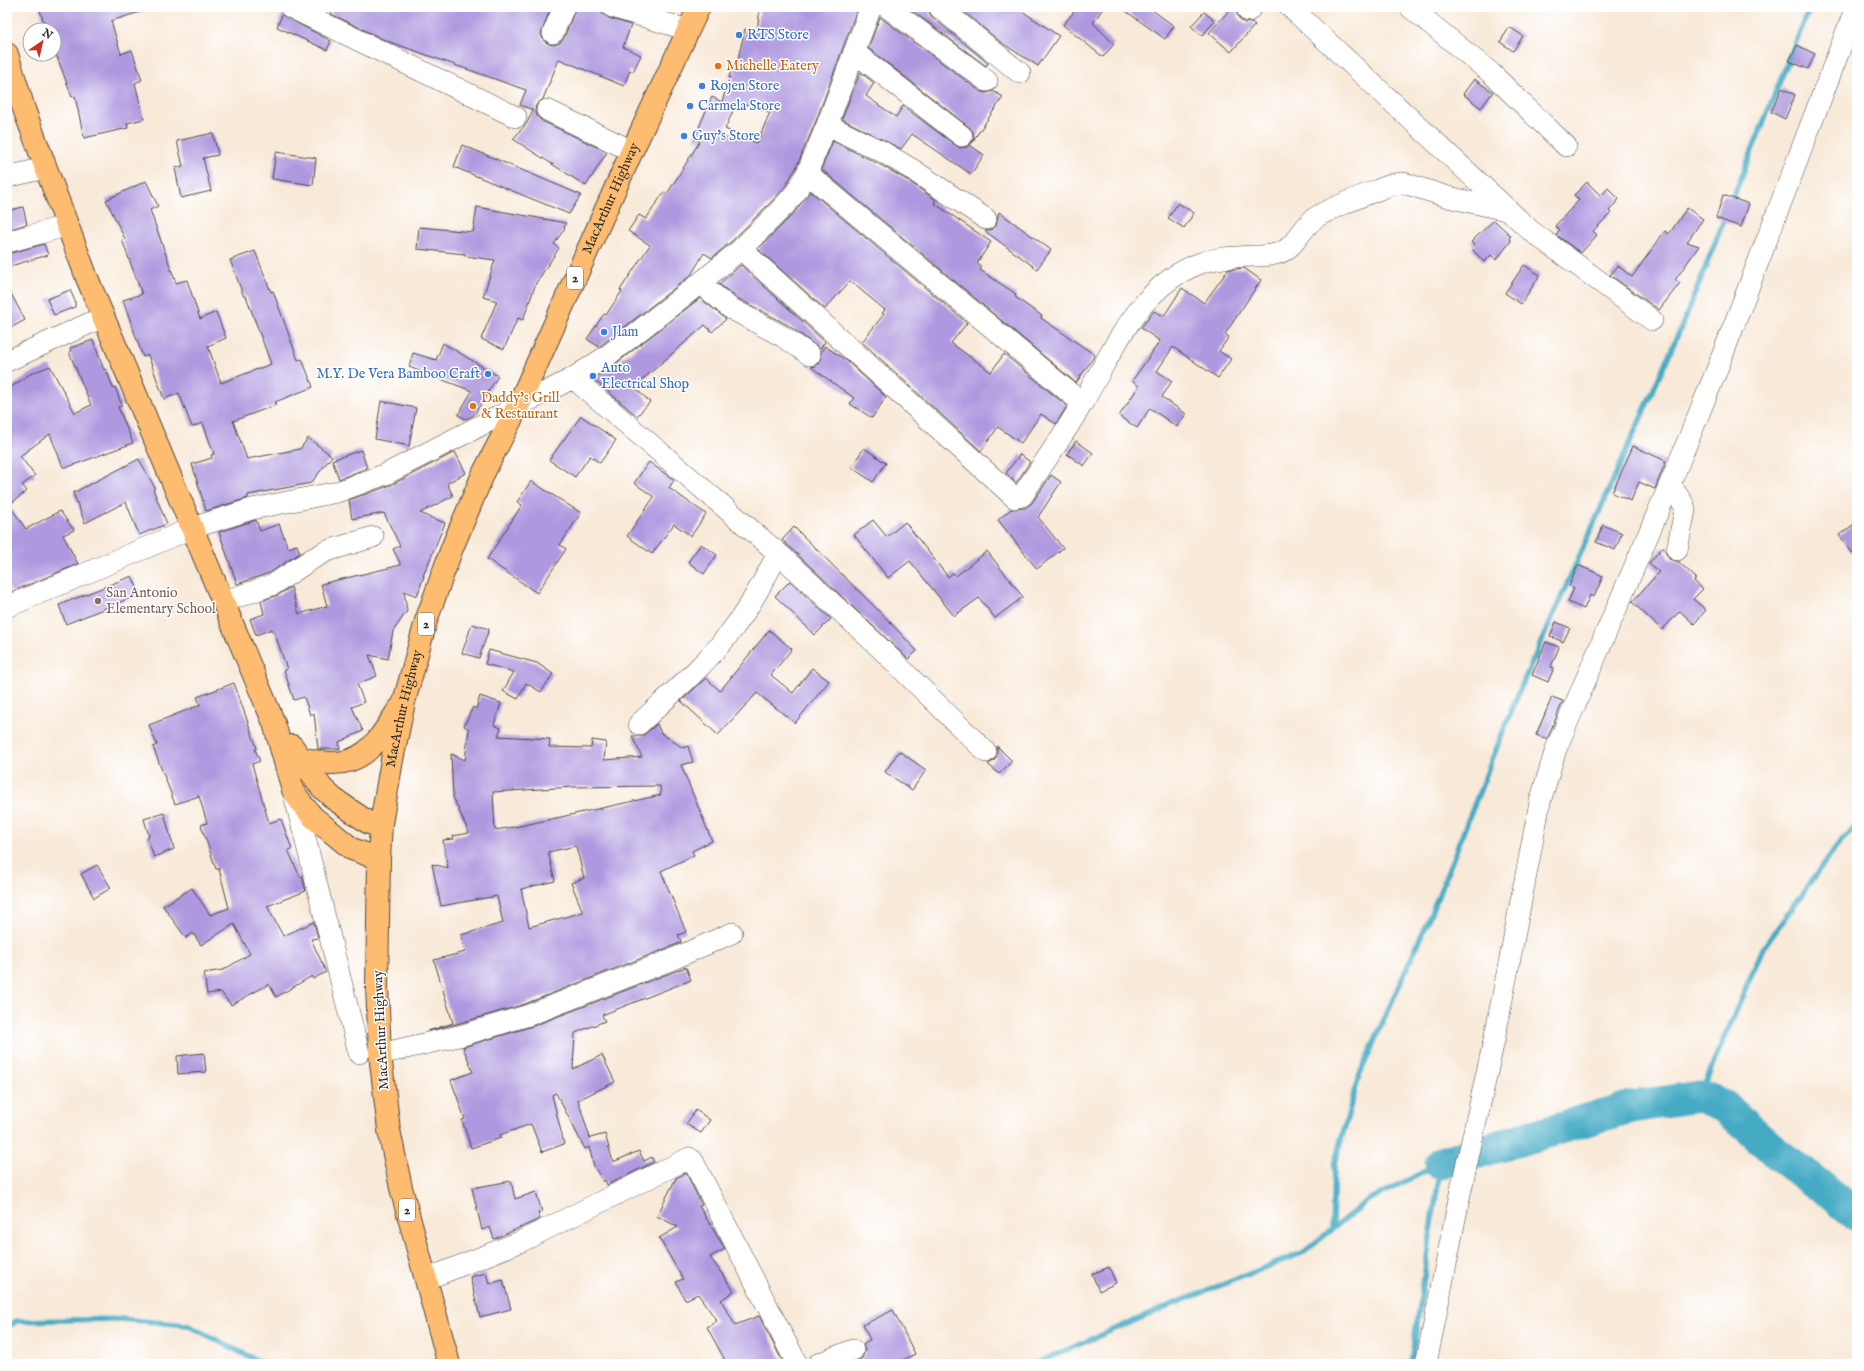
<svg xmlns="http://www.w3.org/2000/svg" width="1864" height="1371" viewBox="0 0 1864 1371" font-family="'IM FELL English',serif">
  <style>
    .lines { fill: none; stroke-linecap: round; stroke-linejoin: round }
    .stream { stroke: #45abc5; stroke-width: 5.5 }
    .river { stroke: #45abc5; stroke-width: 33 }
    .building { fill: #ae98df; fill-rule: evenodd }
    .minor-casing { stroke: #4a4845; stroke-width: 22 }
    .major-casing { stroke: #4a4845; stroke-width: 24 }
    .highway-casing { stroke: #4a4845; stroke-width: 24 }
    .minor { stroke: #fff; stroke-width: 21 }
    .major { stroke: #fdbc6f; stroke-width: 22 }
    .highway { stroke: #fdbc6f; stroke-width: 22 }
    .shop-dot { fill: #3f7fe0; stroke: #fff; stroke-width: 1.5 }
    .food-dot { fill: #e8710a; stroke: #fff; stroke-width: 1.5 }
    .education-dot { fill: #8d6e63; stroke: #fff; stroke-width: 1.5 }
    .labels { text-anchor: middle; dominant-baseline: central; stroke-width: 3; stroke-linejoin: round; paint-order: stroke }
    .shield { fill: #fff; stroke: #6b6b6b; stroke-width: 1 }
    .shield-label { font-size: 13px; font-weight: bold; fill: #2b2b2b }
    .shop-label { font-size: 14px; fill: #366cbe; stroke: #fff; text-anchor: start }
    .food-label { font-size: 14px; fill: #c56008; stroke: #fff; text-anchor: start }
    .street-label { font-size: 14px; fill: #2b2b2b; stroke: #fff }
    .education-label { font-size: 14px; fill: #785e54; stroke: #fff; text-anchor: start }
  </style>
  <rect width="100%" height="100%" fill="#fff"/>
  <filter id="ink" filterUnits="userSpaceOnUse"><feTurbulence type="fractalNoise" baseFrequency=".025" numOctaves="2"/><feDisplacementMap in="SourceGraphic" scale="8" xChannelSelector="R" yChannelSelector="G"/><feConvolveMatrix kernelMatrix="1 2 1 2 8 2 1 2 1" color-interpolation-filters="sRGB"/></filter>
  <filter id="wash" filterUnits="userSpaceOnUse"><feTurbulence type="fractalNoise" baseFrequency=".012" numOctaves="4" result="noise"/><feDisplacementMap in="SourceGraphic" scale="16" xChannelSelector="R" yChannelSelector="G"/><feGaussianBlur stdDeviation="0.9" result="paint"/><feColorMatrix in="noise" values="0 0 0 0 0 0 0 0 0 0 0 0 0 0 0 0 0 1.4 0 .05"/><feComposite in="paint" operator="in"/></filter>
  <g filter="url(#wash)">
    <rect width="100%" height="100%" fill="#f8e9d8"/>
    <g class="lines">
      <path class="stream" d="M 1730,205 L 1810,7
        M 1699,1097 L 1763,948 L 1841,840 L 1857,825
        M 1332,1228 L 1334,1165 L 1359,1076 L 1435,904 L 1518,694 L 1684,321 L 1726,215
        M 7,1328 L 16,1321 L 120,1319 L 187,1325 L 264,1364
        M 1034,1364 L 1171,1305 L 1304,1252 L 1367,1201 L 1441,1163
        M 1411,1364 L 1441,1163"/>
      <path class="river" d="M 1441,1163 L 1631,1107 L 1699,1097 L 1725,1107 L 1779,1155 L 1857,1214"/>
    </g>
    <g id="blocks">
      <path class="building" d="M 39,7 L 143,7 L 143,11 L 111,21 L 121,54 L 132,50 L 142,80 L 135,83 L 144,119 L 127,123 L 128,128 L 84,138 L 75,96 L 72,97 L 56,54 L 54,54 L 54,30 L 46,30 Z
        M 333,7 L 551,7 L 541,34 L 544,41 L 549,44 L 554,45 L 560,43 L 564,38 L 576,7 L 586,7 L 602,13 L 609,18 L 631,25 L 623,47 L 641,55 L 633,72 L 630,70 L 624,86 L 559,59 L 543,99 L 536,105 L 535,111 L 537,116 L 542,121 L 607,152 L 586,186 L 513,139 L 527,123 L 533,110 L 520,105 L 526,90 L 387,41 L 331,14 Z
        M 760,7 L 858,7 L 816,121 L 796,168 L 786,185 L 776,197 L 733,240 L 712,258 L 704,253 L 691,275 L 599,347 L 587,339 L 604,314 L 606,315 L 622,291 L 620,290 L 650,245 L 628,231 L 639,215 L 646,219 L 664,192 L 667,194 L 700,141 L 694,139 L 712,97 L 722,102 L 731,71 L 735,72 L 745,29 L 757,32 ZM 737,102 L 770,112 L 757,143 L 725,129 Z
        M 907,7 L 927,7 L 931,16 L 988,63 L 986,66 Z
        M 958,7 L 1016,7 L 1059,36 L 1038,66 L 1002,43 Z
        M 1078,7 L 1104,7 L 1093,23 L 1114,44 L 1103,57 L 1063,25 Z
        M 1120,7 L 1148,7 L 1174,26 L 1165,39 Z
        M 1232,7 L 1236,8 L 1237,14 L 1240,20 L 1245,23 L 1252,22 L 1255,25 L 1231,52 L 1209,33 Z
        M 1204,12 L 1215,21 L 1202,36 L 1191,26 Z
        M 282,15 L 331,41 L 327,50 L 277,27 Z
        M 880,17 L 980,91 L 986,93 L 993,91 L 1003,97 L 970,145 L 984,155 L 971,174 L 912,134 L 901,149 L 842,119 L 860,72 L 874,83 L 866,96 L 896,117 L 903,106 L 955,145 L 960,148 L 967,147 L 972,143 L 974,138 L 973,132 L 969,127 L 868,48 Z
        M 1509,28 L 1511,28 L 1523,36 L 1513,51 L 1500,42 Z
        M 1797,45 L 1815,54 L 1808,69 L 1789,61 Z
        M 1474,79 L 1493,92 L 1481,108 L 1463,94 Z
        M 1782,88 L 1795,95 L 1785,119 L 1771,112 Z
        M 213,133 L 218,155 L 203,158 L 211,191 L 181,198 L 175,168 L 183,166 L 177,141 Z
        M 833,141 L 877,163 L 907,180 L 936,200 L 934,203 L 991,242 L 977,263 L 982,267 L 980,270 L 1016,294 L 1015,297 L 1042,316 L 1041,318 L 1095,355 L 1076,383 L 821,169 Z
        M 462,145 L 491,157 L 581,195 L 569,214 L 454,167 Z
        M 276,152 L 316,158 L 313,185 L 272,179 Z
        M 146,181 L 158,206 L 150,210 L 176,283 L 187,280 L 200,319 L 216,312 L 226,338 L 208,346 L 221,383 L 271,364 L 246,296 L 244,297 L 230,260 L 255,251 L 271,292 L 273,291 L 298,360 L 302,359 L 313,387 L 275,402 L 276,405 L 233,421 L 247,459 L 300,449 L 308,438 L 332,456 L 311,483 L 248,495 L 248,498 L 206,511 L 192,464 L 212,458 L 211,455 L 214,454 L 203,423 L 192,427 L 179,393 L 164,399 L 148,355 L 143,357 L 123,300 L 142,294 L 122,240 L 125,239 L 106,200 Z
        M 1587,182 L 1601,196 L 1608,188 L 1619,199 L 1609,211 L 1611,213 L 1593,231 L 1597,235 L 1581,253 L 1556,235 L 1560,230 L 1555,226 L 1579,200 L 1574,195 Z
        M 810,191 L 967,323 L 951,343 L 991,372 L 1004,354 L 1067,406 L 1056,424 L 1041,414 L 1021,443 L 998,427 L 981,451 L 862,342 L 884,314 L 882,313 L 885,310 L 850,281 L 825,309 L 758,249 L 794,213 Z
        M 1723,195 L 1749,204 L 1741,227 L 1716,218 Z
        M 1178,203 L 1194,213 L 1184,228 L 1168,218 Z
        M 23,207 L 27,224 L 7,230 L 7,211 Z
        M 477,207 L 566,223 L 564,227 L 565,228 L 554,244 L 559,248 L 536,283 L 523,320 L 518,318 L 504,349 L 481,339 L 497,301 L 483,297 L 495,260 L 465,256 L 465,254 L 417,249 L 419,227 L 473,232 Z
        M 1687,208 L 1703,219 L 1687,242 L 1699,246 L 1675,280 L 1680,283 L 1659,310 L 1610,275 L 1618,266 L 1632,277 L 1665,231 L 1669,234 Z
        M 999,212 L 1051,250 L 1037,269 L 985,231 L 991,230 L 996,226 Z
        M 1494,220 L 1511,236 L 1509,238 L 1511,241 L 1496,260 L 1491,255 L 1484,262 L 1472,249 L 1475,246 L 1471,242 Z
        M 44,244 L 48,255 L 7,267 L 7,254 Z
        M 741,265 L 825,342 L 820,349 L 788,325 L 737,298 L 719,284 Z
        M 1524,265 L 1540,275 L 1521,304 L 1505,293 Z
        M 1244,268 L 1261,280 L 1225,334 L 1229,337 L 1219,351 L 1231,359 L 1218,378 L 1173,347 L 1157,371 L 1172,381 L 1162,397 L 1186,414 L 1177,427 L 1150,408 L 1137,428 L 1119,416 L 1139,386 L 1132,381 L 1160,341 L 1141,328 L 1154,311 L 1164,316 L 1182,288 L 1204,303 L 1228,270 Z
        M 7,286 L 25,320 L 7,330 Z
        M 70,290 L 75,301 L 75,307 L 54,315 L 47,299 Z
        M 700,298 L 726,319 L 712,332 L 705,325 L 634,387 L 650,402 L 637,416 L 593,379 L 614,365 Z
        M 93,340 L 104,370 L 106,369 L 113,388 L 115,387 L 122,406 L 118,407 L 133,443 L 68,467 L 63,467 L 50,434 L 20,456 L 35,476 L 22,485 L 27,491 L 9,505 L 26,529 L 60,511 L 74,530 L 63,535 L 78,564 L 11,592 L 7,584 L 7,390 L 30,374 L 50,366 L 75,413 L 91,405 L 69,352 L 71,351 L 70,348 Z
        M 443,343 L 498,376 L 474,415 L 466,419 L 458,415 L 472,391 L 409,367 L 413,353 L 436,360 Z
        M 825,346 L 847,361 L 886,397 L 872,418 L 850,404 L 854,398 L 811,367 L 816,366 L 820,361 L 821,351 Z
        M 381,401 L 416,408 L 409,446 L 375,439 Z
        M 581,416 L 616,440 L 600,463 L 590,456 L 575,477 L 549,460 Z
        M 1076,441 L 1093,453 L 1084,466 L 1067,454 Z
        M 1633,446 L 1666,461 L 1655,489 L 1639,482 L 1631,501 L 1612,493 Z
        M 864,448 L 886,463 L 873,482 L 851,467 Z
        M 361,450 L 367,468 L 339,479 L 332,460 Z
        M 455,452 L 466,473 L 447,483 L 453,496 L 420,513 L 445,523 L 423,576 L 424,576 L 417,596 L 404,591 L 407,611 L 393,631 L 388,659 L 369,655 L 377,676 L 357,684 L 364,702 L 352,707 L 363,731 L 339,742 L 340,749 L 318,749 L 314,713 L 310,715 L 304,697 L 294,700 L 284,670 L 287,669 L 274,631 L 272,631 L 272,629 L 256,635 L 250,619 L 264,614 L 261,601 L 278,595 L 291,587 L 299,614 L 327,606 L 321,584 L 401,565 L 393,549 L 400,546 L 384,513 L 352,519 L 349,500 L 391,485 Z
        M 1020,454 L 1030,462 L 1016,483 L 1006,473 Z
        M 139,459 L 155,488 L 153,489 L 167,524 L 139,535 L 126,502 L 85,523 L 73,493 Z
        M 649,462 L 674,480 L 669,488 L 706,514 L 691,536 L 674,524 L 652,554 L 627,536 L 654,497 L 634,483 Z
        M 1051,475 L 1061,482 L 1038,517 L 1063,548 L 1037,569 L 998,520 L 1011,509 L 1025,508 L 1032,503 Z
        M 531,481 L 581,513 L 560,545 L 566,549 L 537,593 L 487,559 L 522,505 L 517,502 Z
        M 256,520 L 260,531 L 279,524 L 288,548 L 297,545 L 300,553 L 269,573 L 237,584 L 219,532 Z
        M 873,520 L 887,537 L 905,522 L 948,577 L 953,573 L 956,576 L 987,551 L 1023,597 L 995,618 L 979,598 L 954,616 L 910,561 L 888,578 L 854,535 Z
        M 1857,522 L 1857,559 L 1839,535 Z
        M 1603,525 L 1622,533 L 1615,550 L 1596,542 Z
        M 794,527 L 888,620 L 917,651 L 908,659 L 782,540 Z
        M 701,544 L 717,555 L 704,574 L 688,562 Z
        M 1663,547 L 1669,559 L 1679,562 L 1696,578 L 1694,581 L 1703,589 L 1693,599 L 1706,610 L 1694,624 L 1680,611 L 1662,630 L 1632,602 L 1659,572 L 1649,563 Z
        M 1578,565 L 1603,576 L 1594,597 L 1590,595 L 1584,609 L 1568,602 L 1574,588 L 1569,586 Z
        M 132,576 L 140,594 L 66,624 L 59,605 Z
        M 790,581 L 831,619 L 815,635 L 775,596 Z
        M 1556,622 L 1570,628 L 1563,642 L 1550,636 Z
        M 472,624 L 489,629 L 479,658 L 462,653 Z
        M 769,630 L 792,649 L 771,675 L 793,693 L 812,668 L 829,681 L 795,723 L 757,693 L 718,735 L 681,701 L 706,678 L 720,691 Z
        M 1546,642 L 1559,647 L 1551,667 L 1554,668 L 1548,682 L 1532,675 Z
        M 489,650 L 537,663 L 553,674 L 541,692 L 526,683 L 518,699 L 503,691 L 514,672 L 485,664 Z
        M 234,683 L 257,748 L 255,749 L 260,761 L 252,764 L 269,823 L 281,819 L 292,849 L 288,850 L 300,877 L 302,876 L 306,891 L 267,906 L 283,936 L 314,922 L 318,938 L 311,939 L 326,972 L 313,979 L 312,976 L 276,997 L 269,984 L 231,1005 L 221,992 L 207,994 L 204,973 L 223,970 L 250,954 L 234,924 L 201,945 L 193,933 L 186,938 L 163,906 L 192,888 L 210,915 L 229,908 L 219,869 L 216,869 L 201,825 L 207,823 L 199,796 L 175,804 L 153,747 L 157,745 L 149,725 L 200,705 L 197,697 Z
        M 480,696 L 501,703 L 494,725 L 501,728 L 498,736 L 550,739 L 549,747 L 591,748 L 592,740 L 606,742 L 604,760 L 642,757 L 632,736 L 642,736 L 657,724 L 661,733 L 683,748 L 688,746 L 693,762 L 681,765 L 712,841 L 692,851 L 694,855 L 661,871 L 686,932 L 678,935 L 681,941 L 680,943 L 525,1004 L 460,1023 L 428,1031 L 453,1023 L 434,960 L 465,952 L 461,935 L 503,923 L 497,896 L 441,906 L 432,864 L 448,868 L 443,840 L 454,839 L 453,836 L 469,833 L 453,797 L 451,754 L 465,760 L 469,729 L 464,726 L 473,707 L 476,709 ZM 660,786 L 661,795 L 520,826 L 495,830 L 493,792 L 573,787 ZM 576,846 L 584,878 L 571,883 L 583,912 L 529,927 L 521,889 L 555,881 L 548,852 Z
        M 1552,697 L 1563,701 L 1547,739 L 1536,735 Z
        M 997,746 L 1012,761 L 999,774 L 988,764 L 994,761 L 997,755 Z
        M 899,751 L 926,770 L 912,790 L 885,772 Z
        M 164,813 L 174,849 L 154,857 L 147,837 L 149,836 L 144,819 Z
        M 97,865 L 111,888 L 94,898 L 81,874 Z
        M 686,967 L 691,980 L 602,1015 L 605,1021 L 575,1033 L 573,1069 L 602,1055 L 615,1082 L 578,1100 L 590,1138 L 605,1134 L 613,1162 L 639,1151 L 644,1161 L 652,1157 L 654,1162 L 607,1185 L 605,1180 L 603,1182 L 594,1166 L 589,1147 L 585,1149 L 556,1093 L 552,1095 L 564,1144 L 542,1152 L 531,1124 L 500,1135 L 501,1138 L 471,1148 L 462,1120 L 465,1119 L 451,1080 L 473,1072 L 463,1047 L 533,1026 Z
        M 204,1053 L 206,1072 L 178,1074 L 177,1056 Z
        M 696,1110 L 710,1120 L 701,1133 L 686,1124 Z
        M 686,1173 L 702,1205 L 699,1206 L 725,1249 L 710,1257 L 734,1291 L 721,1300 L 735,1325 L 759,1316 L 784,1364 L 727,1364 L 707,1327 L 717,1321 L 698,1294 L 685,1300 L 676,1282 L 683,1279 L 659,1238 L 678,1227 L 657,1216 L 676,1178 Z
        M 511,1181 L 515,1199 L 536,1192 L 542,1212 L 538,1213 L 540,1219 L 494,1239 L 490,1227 L 482,1230 L 472,1188 Z
        M 1109,1267 L 1116,1283 L 1099,1291 L 1092,1274 Z
        M 486,1273 L 489,1284 L 503,1280 L 511,1309 L 480,1317 L 470,1277 Z
        M 893,1310 L 915,1354 L 895,1364 L 850,1364 L 862,1358 L 865,1351 L 863,1345 L 870,1340 L 863,1325 Z"/>
    </g>
  </g>
  <g filter="url(#ink)">
    <use href="#blocks" fill-opacity="0" stroke="#4a4845" stroke-width="1"/>
    <g class="lines">
      <defs>
        <path id="minor" d="M 290,7 L 516,117
          M 612,7 L 688,30
          M 887,7 L 987,81
          M 939,7 L 1020,73
          M 1290,7 L 1531,231 L 1652,320
          M 1410,7 L 1491,73 L 1566,146
          M 1248,11 L 1252,7
          M 553,33 L 564,7
          M 854,52 L 962,136
          M 547,110 L 632,151
          M 827,125 L 883,152 L 913,170 L 986,219
          M 807,173 L 1082,403
          M 7,177 L 45,168
          M 7,242 L 66,226
          M 741,249 L 1015,498 L 1022,496 C 1042,465 1064,435 1083,402 C 1113,351 1140,284 1201,263 C 1218,257 1235,257 1252,256 C 1261,256 1271,256 1279,253 C 1297,247 1302,225 1318,216 C 1341,203 1368,194 1393,184 L 1404,183 L 1448,197 L 1506,210
          M 700,283 L 730,308 L 782,336 L 810,355
          M 7,361 L 103,317
          M 573,378 L 778,553 L 878,646 L 986,752
          M 1670,484 L 1684,505 L 1685,510 L 1677,550
          M 223,602 L 274,584 L 312,559 L 327,551 L 373,537
          M 7,607 L 192,528 L 252,509 L 337,492 L 386,474 L 573,378 L 607,356 L 700,283 L 741,249 L 785,205 L 796,192 L 807,173 L 827,125 L 871,7
          M 639,724 C 670,695 703,667 729,634 C 749,609 764,581 778,553
          M 293,790 L 359,1053
          M 380,1054 L 463,1035 L 529,1015 L 673,959 L 732,933
          M 427,1279 L 522,1241 L 689,1158 L 693,1161 L 797,1364
          M 818,1364 L 853,1350
          M 1426,1364 L 1460,1194 L 1495,1036 L 1540,802 L 1556,749 L 1670,484 L 1716,372 L 1856,7"/>
        <path id="major" d="M 7,54 L 25,112 L 87,278 L 274,723 L 293,790 L 302,804 L 313,817 L 352,849 L 379,859
          M 292,746 L 322,788 L 334,799 L 369,823 L 381,824"/>
        <g id="highway">
          <path d="M 300,757 C 307,760 314,761 321,762 C 364,769 378,740 399,709"/>
          <path id="s1" d="M 449,1364 L 401,1188 L 389,1130 L 380,1054 L 377,987 L 379,859 L 381,824 L 392,760 L 404,702 L 426,621 L 452,548 L 484,472 L 518,406 L 632,151 L 699,7"/>
        </g>
      </defs>
      <use href="#minor" class="minor-casing"/>
      <use href="#major" class="major-casing"/>
      <use href="#highway" class="highway-casing"/>
      <use href="#minor" class="minor"/>
      <use href="#major" class="major"/>
      <use href="#highway" class="highway"/>
    </g>
  </g>
  <g class="shop-dot">
    <circle cx="739" cy="35" r="4"/>
    <circle cx="702" cy="86" r="4"/>
    <circle cx="690" cy="106" r="4"/>
    <circle cx="684" cy="136" r="4"/>
    <circle cx="604" cy="332" r="4"/>
    <circle cx="488" cy="374" r="4"/>
    <circle cx="593" cy="376" r="4"/>
  </g>
  <g class="food-dot">
    <circle cx="718" cy="66" r="4"/>
    <circle cx="473" cy="406" r="4"/>
  </g>
  <circle class="education-dot" cx="98" cy="601" r="4"/>
  <g class="labels">
    <g class="shield">
      <rect x="567" y="267" width="16" height="22" rx="3"/>
      <rect x="418" y="613" width="16" height="22" rx="3"/>
      <rect x="399" y="1199" width="16" height="22" rx="3"/>
    </g>
    <g class="shield-label">
      <text x="575" y="278">2</text>
      <text x="426" y="624">2</text>
      <text x="407" y="1210">2</text>
    </g>
    <g class="shop-label">
      <text x="747" y="35">RTS Store</text>
      <text x="710" y="86">Rojen Store</text>
      <text x="698" y="106">Carmela Store</text>
      <text x="692" y="136">Guy's Store</text>
      <text x="612" y="332">Jlam</text>
      <text x="601" y="368">Auto<tspan x="601" dy="16">Electrical Shop</tspan></text>
      <text x="480" y="374" text-anchor="end">M.Y. De Vera Bamboo Craft</text>
    </g>
    <g class="food-label">
      <text x="726" y="66">Michelle Eatery</text>
      <text x="481" y="398">Daddy's Grill<tspan x="481" dy="16">&amp; Restaurant</tspan></text>
    </g>
    <g class="street-label">
      <text stroke="none"><textPath href="#s1" startOffset="1218">MacArthur Highway</textPath></text>
      <text stroke="none"><textPath href="#s1" startOffset="666">MacArthur Highway</textPath></text>
      <text transform="translate(381 1030) rotate(-93)">MacArthur Highway</text>
    </g>
    <g class="education-label">
      <text x="106" y="593">San Antonio<tspan x="106" dy="16">Elementary School</tspan></text>
    </g>
  </g>
  <rect width="1864" height="1371" fill="none" stroke="#fff" stroke-width="24"/>
  <g transform="translate(42 42) rotate(34)"><circle r="19" fill="#ffffff" stroke="#aaaaaa"/>
  <path d="M0-3L7 15L0 10L-7 15Z" fill="#c8321e"/>
  <text y="-6" font-size="11" font-weight="bold" text-anchor="middle" fill="#2b2b2b">N</text>
  </g>
</svg>
